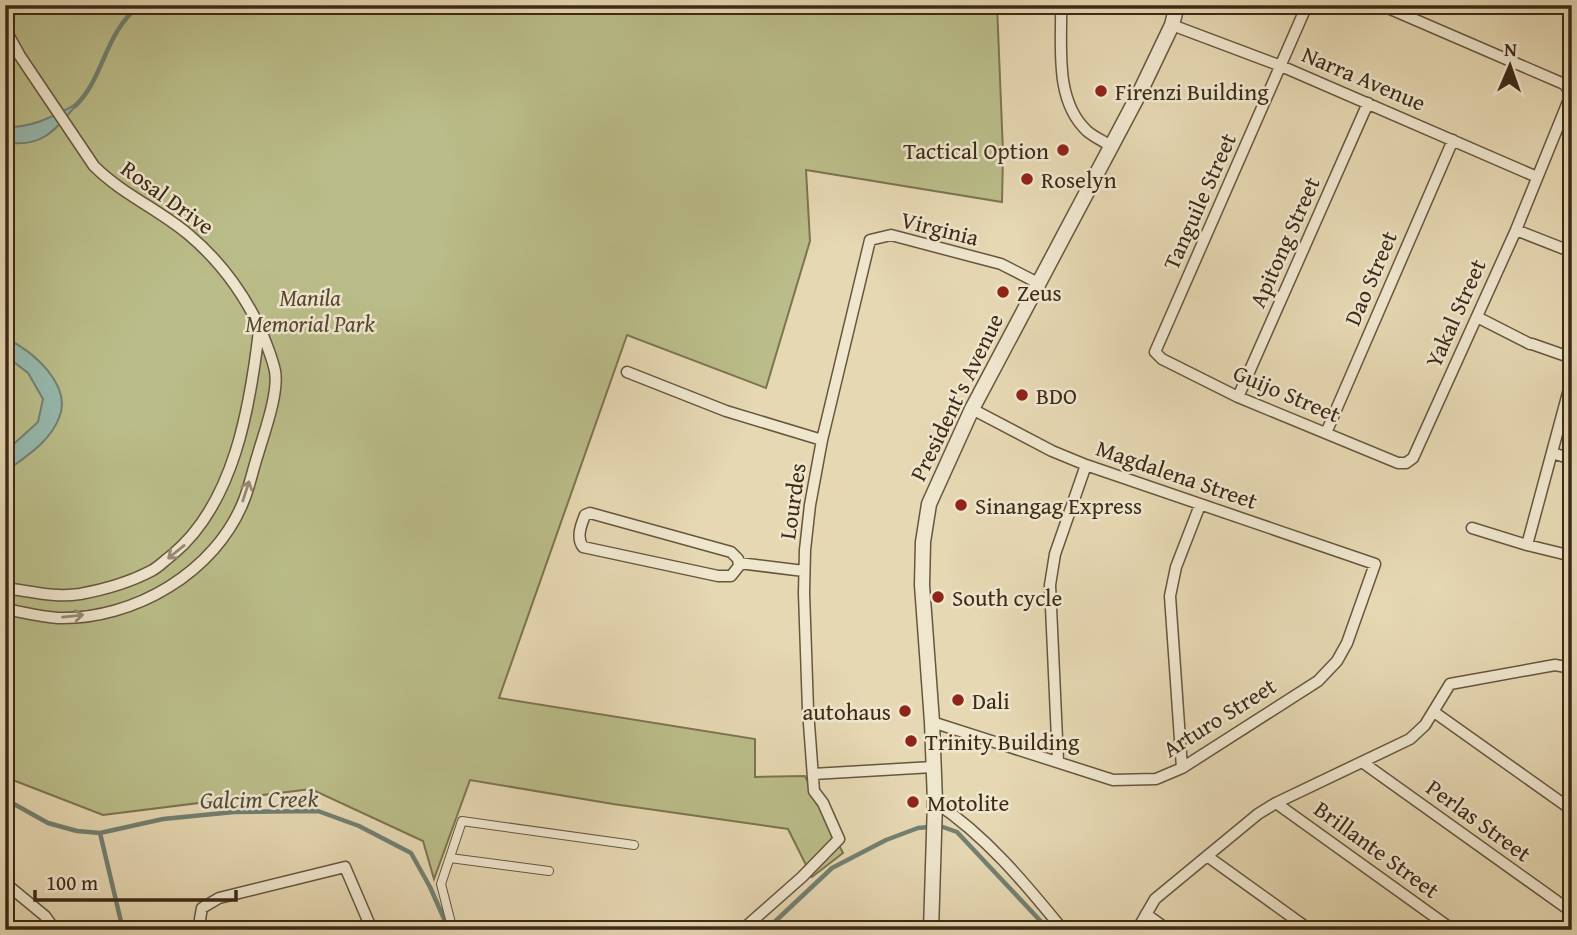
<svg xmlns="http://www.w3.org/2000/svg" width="1577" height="935" viewBox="0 0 1577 935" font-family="'Gentium Book Plus',serif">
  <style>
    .green { fill: #babd89; stroke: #7c7450; stroke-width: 2 }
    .water { fill: #96b9ae; stroke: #728072; stroke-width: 2 }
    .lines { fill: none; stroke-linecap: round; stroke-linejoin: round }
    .stream { stroke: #728072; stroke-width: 4.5 }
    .pedestrian-casing { stroke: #67563e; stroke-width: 10 }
    .minor-casing { stroke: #67563e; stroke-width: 13 }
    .tertiary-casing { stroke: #67563e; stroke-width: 17 }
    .pedestrian { stroke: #efe6ce; stroke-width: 8 }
    .minor { stroke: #efe6ce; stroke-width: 10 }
    .tertiary { stroke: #efe6ce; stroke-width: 14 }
    .oneway { stroke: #968872 }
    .poi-dot { fill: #8f2418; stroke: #efe6ce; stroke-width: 2.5 }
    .labels { text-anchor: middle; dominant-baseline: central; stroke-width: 5; stroke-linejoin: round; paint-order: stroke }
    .street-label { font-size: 23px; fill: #3d2a17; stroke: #efe6ce }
    .poi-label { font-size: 23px; fill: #3d2a17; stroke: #efe6ce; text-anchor: start }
    .park-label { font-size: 23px; font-style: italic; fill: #56472e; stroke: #efe6ce }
    .water-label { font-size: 24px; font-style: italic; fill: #534e3d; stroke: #efe6ce }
  </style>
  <rect width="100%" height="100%" fill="#e6d8b3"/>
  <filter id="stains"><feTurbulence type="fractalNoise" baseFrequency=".00286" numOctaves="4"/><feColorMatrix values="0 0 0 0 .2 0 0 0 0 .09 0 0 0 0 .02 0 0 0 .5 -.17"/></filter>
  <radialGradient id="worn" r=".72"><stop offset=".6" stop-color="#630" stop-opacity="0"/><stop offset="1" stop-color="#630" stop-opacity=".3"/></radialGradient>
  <path class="green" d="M 5,5 L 997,5 L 1003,152 L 1002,202 L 806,170 L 810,241 L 766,388 L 627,335 L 499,698 L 755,739 L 755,777 L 805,776 L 843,853 L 812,877 L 788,829 L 613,804 L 470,780 L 434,879 L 423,841 L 311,789 L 103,815 L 5,777 Z"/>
  <path class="water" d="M 77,104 C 56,129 42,149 5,142 L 5,127 C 33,128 53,116 77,104 Z
    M 5,338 C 32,350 73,385 59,418 C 50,442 25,457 5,472 L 5,452 L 38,422 L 43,399 L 28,373 L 5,355 Z"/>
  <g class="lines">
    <path class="stream" d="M 75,106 C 104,79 104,33 140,5
      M 5,799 L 48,823 L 77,831 L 100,833 L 163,819 L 234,812 L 318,811 L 359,826 L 411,853 L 430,887 L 449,930
      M 100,833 L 123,930
      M 766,930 L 832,868 L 886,840 L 918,828 L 940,826 L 957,832 L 1049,930"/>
    <defs>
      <path id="pedestrian" d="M 450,858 L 549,871
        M 454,930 L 452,927 L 441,884 L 462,821 L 634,845"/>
      <path id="minor" d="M 1061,5 C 1062,47 1054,100 1087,131 C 1094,137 1103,141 1111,146
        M 1307,5 L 1155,352 L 1162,359 L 1238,397 L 1398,463 L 1406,463 L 1413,458 L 1516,230 L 1570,97 L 1569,90 L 1564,84 L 1381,5
        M 1172,25 L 1281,66 L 1537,177
        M 5,29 L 20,56 L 94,166 C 122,194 158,209 188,234 C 218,259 242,291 259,326 C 265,340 272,357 275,371 C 279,393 264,433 258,454 C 253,469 250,485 244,500 C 216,572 134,620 58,618 C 40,617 22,612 5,609
        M 1516,230 L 1572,252
        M 1477,317 L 1530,344
        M 1532,344 L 1572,358
        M 627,372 L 726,411 L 822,440
        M 1238,397 L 1368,103
        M 1326,433 L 1453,140
        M 1552,453 L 1572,459
        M 590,513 L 731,552 L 738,559 L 739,566 L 731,576 L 718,576 L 583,547 C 576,538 581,525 585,515 Z
        M 1472,528 L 1527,545 L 1572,556
        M 1527,545 L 1572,378
        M 739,563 L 804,571
        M 5,588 C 30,591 54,598 80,594 C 102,590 130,582 151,571 C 159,567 165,560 172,555 C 234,504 250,407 259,331
        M 1434,712 L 1572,810
        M 932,722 L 1113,780 L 1156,779 L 1182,768 L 1318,681 L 1337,661 L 1347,643 L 1375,564 L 1086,465 L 1052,451 L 972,409
        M 1058,761 L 1050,585 L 1055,554 L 1086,465
        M 1362,762 L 1572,912
        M 1182,768 L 1170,596 L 1176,567 L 1200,505
        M 813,774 L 933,767
        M 935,802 C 986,836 1024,882 1063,930
        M 1276,803 L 1453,930
        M 1207,856 L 1310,930
        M 5,883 L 45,916 L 55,930
        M 1146,914 L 1168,930
        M 203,930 L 200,919 L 202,908 L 219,898 L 345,867 L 372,930
        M 742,930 L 802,877 L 839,839 L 823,803 L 814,791 L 808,710 L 804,593 L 805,550 L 810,505 L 822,440 L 870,240 L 891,235 L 1001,264 L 1038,283
        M 1137,930 L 1155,899 L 1258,814 L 1276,803 L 1410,739 L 1425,725 L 1450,684 L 1555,665 L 1566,667 L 1572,672"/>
      <path id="tertiary" d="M 931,930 L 935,802 L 932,722 L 922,585 L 923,542 L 929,504 L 972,409 L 1140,92 L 1172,25 L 1177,5"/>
    </defs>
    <use href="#pedestrian" class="pedestrian-casing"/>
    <use href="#minor" class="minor-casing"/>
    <use href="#tertiary" class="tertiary-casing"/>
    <use href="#pedestrian" class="pedestrian"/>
    <use href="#minor" class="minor"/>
    <use href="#tertiary" class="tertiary"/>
  </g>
  <defs><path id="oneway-shaft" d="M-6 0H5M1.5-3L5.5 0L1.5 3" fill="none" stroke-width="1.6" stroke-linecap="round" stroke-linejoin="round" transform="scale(1.75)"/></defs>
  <g class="oneway">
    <use href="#oneway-shaft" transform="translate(246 491) rotate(-72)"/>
    <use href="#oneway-shaft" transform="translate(176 552) rotate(141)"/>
    <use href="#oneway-shaft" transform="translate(73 616) rotate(-6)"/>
  </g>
  <g class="poi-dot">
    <circle cx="1101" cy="91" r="7"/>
    <circle cx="1063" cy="150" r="7"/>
    <circle cx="1027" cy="179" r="7"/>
    <circle cx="1003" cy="292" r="7"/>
    <circle cx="1022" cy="395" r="7"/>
    <circle cx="961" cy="505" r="7"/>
    <circle cx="938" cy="597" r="7"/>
    <circle cx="958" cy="700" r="7"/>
    <circle cx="905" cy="711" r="7"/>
    <circle cx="911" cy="741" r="7"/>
    <circle cx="913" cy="802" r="7"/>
  </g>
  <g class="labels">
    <g class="street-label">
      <text transform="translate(1364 78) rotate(23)">Narra Avenue</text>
      <text transform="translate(168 197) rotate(36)">Rosal Drive</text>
      <text transform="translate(1199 201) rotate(-66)">Tanguile Street</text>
      <text transform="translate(940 228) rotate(14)">Virginia</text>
      <text transform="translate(1284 242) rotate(-66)">Apitong Street</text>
      <text transform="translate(1370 278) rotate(-67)">Dao Street</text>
      <text transform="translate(1455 313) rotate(-66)">Yakal Street</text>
      <text transform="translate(1287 393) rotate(23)">Guijo Street</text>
      <text transform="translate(956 397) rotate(-64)">President's Avenue</text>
      <text transform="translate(1177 474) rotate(19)">Magdalena Street</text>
      <text transform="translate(792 501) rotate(-82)">Lourdes</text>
      <text transform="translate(1219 717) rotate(-32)">Arturo Street</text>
      <text transform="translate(1479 820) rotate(36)">Perlas Street</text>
      <text transform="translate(1377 849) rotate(36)">Brillante Street</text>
    </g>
    <g class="poi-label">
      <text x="1115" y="91">Firenzi Building</text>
      <text x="1049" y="150" text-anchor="end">Tactical Option</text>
      <text x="1041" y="179">Roselyn</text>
      <text x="1017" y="292">Zeus</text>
      <text x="1036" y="395">BDO</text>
      <text x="975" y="505">Sinangag Express</text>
      <text x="952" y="597">South cycle</text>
      <text x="972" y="700">Dali</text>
      <text x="891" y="711" text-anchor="end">autohaus</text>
      <text x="925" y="741">Trinity Building</text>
      <text x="927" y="802">Motolite</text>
    </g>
    <g class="park-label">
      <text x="310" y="297">Manila<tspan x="310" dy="26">Memorial Park</tspan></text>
    </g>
    <g class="water-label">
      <text transform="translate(259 799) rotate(-1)">Galcim Creek</text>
    </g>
  </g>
  <rect width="1577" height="935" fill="none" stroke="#e6d8b3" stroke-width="28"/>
  <rect x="7" y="7" width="1563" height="921" fill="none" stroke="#3d2a17" stroke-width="3.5"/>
  <rect x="14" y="14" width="1549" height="907" fill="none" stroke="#3d2a17" stroke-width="2"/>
  <g transform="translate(1510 66) rotate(2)" stroke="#efe6ce" stroke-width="5" paint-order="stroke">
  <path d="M0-5L12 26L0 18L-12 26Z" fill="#3d2a17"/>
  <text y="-10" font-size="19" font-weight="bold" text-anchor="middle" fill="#3d2a17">N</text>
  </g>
  <path d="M35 890v10h201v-10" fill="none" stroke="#3d2a17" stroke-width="3.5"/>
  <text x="46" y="890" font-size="21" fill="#3d2a17" stroke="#efe6ce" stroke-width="5" paint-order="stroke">100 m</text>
  <rect width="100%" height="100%" filter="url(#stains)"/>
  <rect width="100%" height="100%" fill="url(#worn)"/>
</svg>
